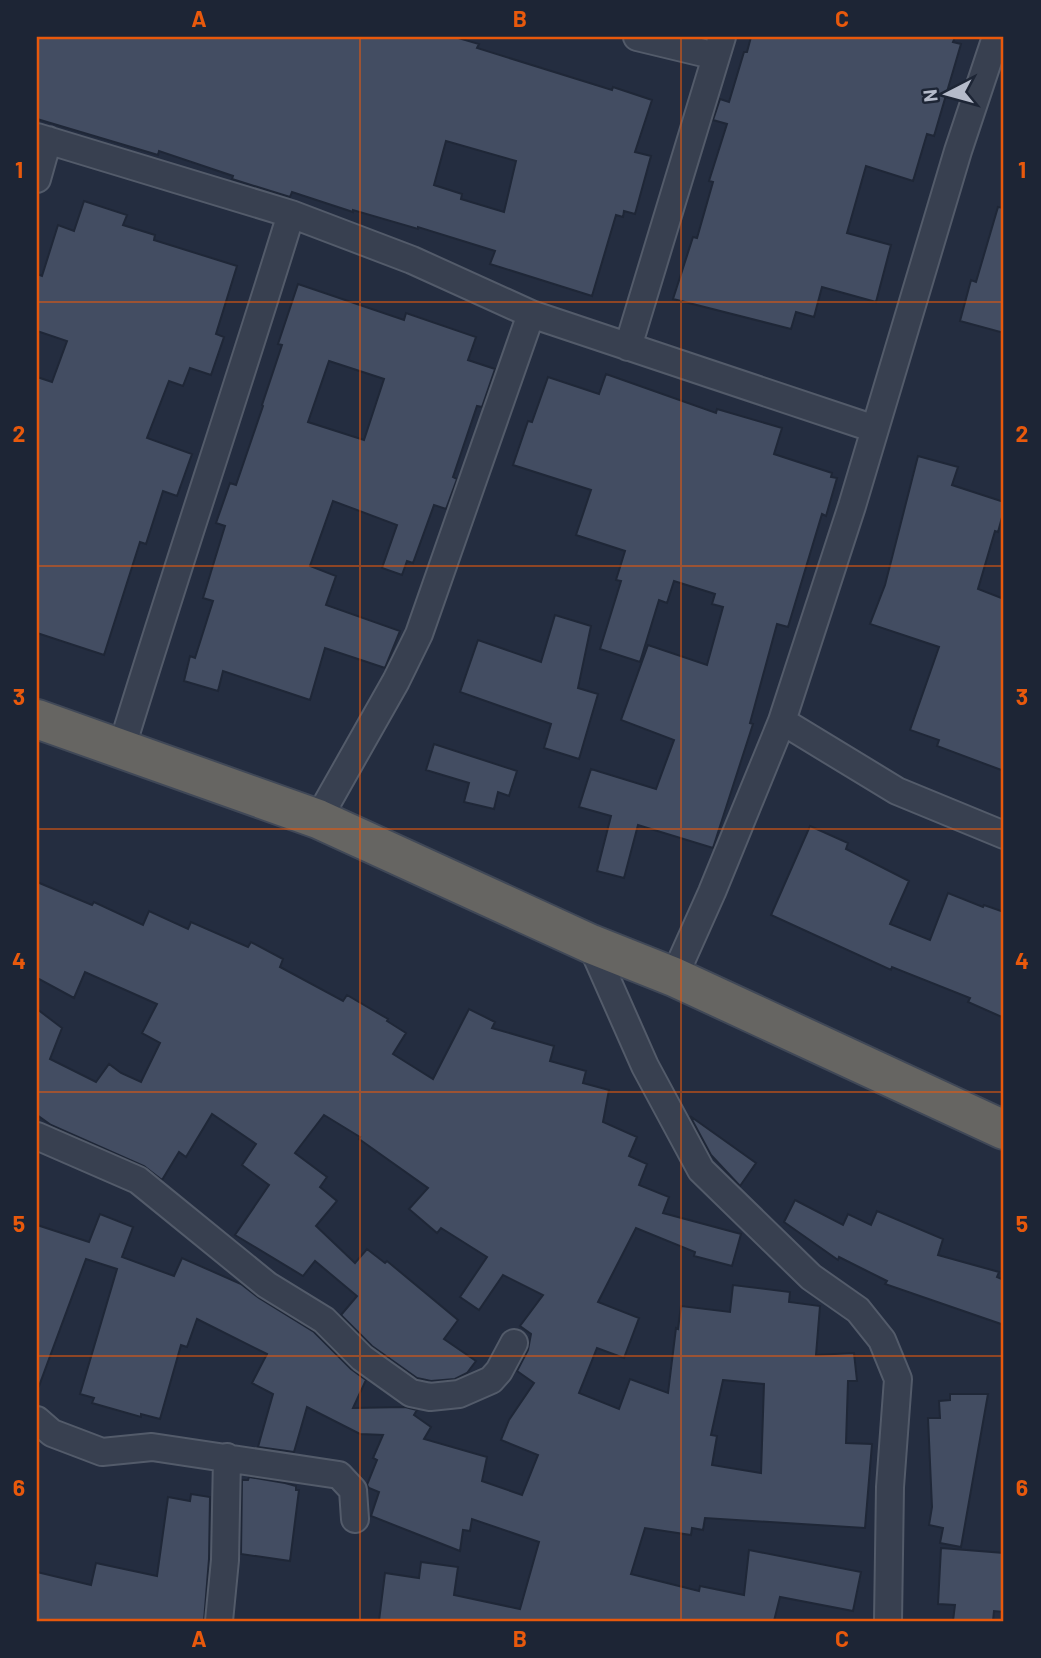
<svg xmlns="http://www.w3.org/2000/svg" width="1041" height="1658" viewBox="0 0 1041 1658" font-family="Barlow,sans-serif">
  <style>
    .building { fill: #434d62; stroke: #1f2737; stroke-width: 2; fill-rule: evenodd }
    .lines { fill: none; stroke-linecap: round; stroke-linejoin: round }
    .minor-casing { stroke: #535b6a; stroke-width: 30 }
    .trunk-casing { stroke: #404857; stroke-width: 42 }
    .minor { stroke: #384050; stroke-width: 26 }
    .trunk { stroke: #666562; stroke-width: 38 }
    .grid { fill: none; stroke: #e8590c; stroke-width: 2; stroke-opacity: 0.55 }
    .neatline { fill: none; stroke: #e8590c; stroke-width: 2.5 }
    .grid-label { font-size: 23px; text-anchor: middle; font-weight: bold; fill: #e8590c }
  </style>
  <rect width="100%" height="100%" fill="#242d40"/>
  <path class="building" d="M 37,37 L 455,37 L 479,44 L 477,48 L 612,90 L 613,87 L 652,100 L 635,152 L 651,156 L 635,214 L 624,211 L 623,217 L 616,215 L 592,296 L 490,264 L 495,251 L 418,227 L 418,229 L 353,210 L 353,212 L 292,192 L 290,197 L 232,179 L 233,176 L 159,151 L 158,155 L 37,119 ZM 446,141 L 516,161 L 504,212 L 461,199 L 462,194 L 434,185 Z
    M 751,37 L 955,37 L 953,42 L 961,44 L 934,136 L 927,134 L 913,181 L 866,166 L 847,233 L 891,245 L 876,302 L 822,287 L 814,317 L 796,312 L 791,329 L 673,299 L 693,237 L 697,238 L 713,182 L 709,181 L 727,124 L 713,120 L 720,99 L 729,102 L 744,52 L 747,52 Z
    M 84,201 L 127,215 L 123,225 L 155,235 L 154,240 L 237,266 L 216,334 L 224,337 L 211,375 L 190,368 L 183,386 L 169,381 L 147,438 L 192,454 L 177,496 L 163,491 L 146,544 L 140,542 L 104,655 L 37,633 L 37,377 L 52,382 L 67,341 L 37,331 L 37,274 L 42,276 L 58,225 L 74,231 Z
    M 998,207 L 1004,208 L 1004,333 L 960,321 L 971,280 L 976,282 Z
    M 298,284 L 404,320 L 406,313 L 476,337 L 468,360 L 495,369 L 482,407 L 477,406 L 453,477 L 457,479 L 446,509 L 434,505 L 413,563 L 407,561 L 402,575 L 382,568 L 397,525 L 333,501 L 310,566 L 336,576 L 326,605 L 400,631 L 385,668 L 325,648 L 310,700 L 223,671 L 218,691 L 184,681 L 190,656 L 195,658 L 213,601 L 203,598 L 225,526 L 216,523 L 230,483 L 236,485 L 263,406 L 262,405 L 282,345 L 278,344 ZM 329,361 L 384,379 L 364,440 L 308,422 Z
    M 606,374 L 716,413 L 717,409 L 782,428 L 774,454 L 832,473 L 831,477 L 837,478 L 826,516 L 822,514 L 788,627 L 777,624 L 750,723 L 753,724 L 713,848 L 638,825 L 624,878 L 597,871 L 611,816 L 579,807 L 591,769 L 656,789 L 674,740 L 621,720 L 648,645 L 707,665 L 723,607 L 712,604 L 715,594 L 674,581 L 667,603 L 659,600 L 640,662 L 600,649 L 621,581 L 616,580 L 625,551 L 576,535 L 591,490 L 513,465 L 528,421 L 532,422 L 548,377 L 599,394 Z
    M 918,456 L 958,467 L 952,485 L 1004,502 L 1004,510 L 998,532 L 995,531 L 978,589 L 1004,599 L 1004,771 L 937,746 L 939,740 L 910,730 L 939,647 L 870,624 L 885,585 Z
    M 555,615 L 591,626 L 578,688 L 598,694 L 579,759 L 544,748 L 551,724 L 460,692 L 478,640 L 541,662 Z
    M 434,744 L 517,771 L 509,796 L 498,792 L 494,809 L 464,802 L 469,783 L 426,770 Z
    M 810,826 L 848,843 L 846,849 L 909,881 L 890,924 L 930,940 L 948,893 L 983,907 L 984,905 L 1004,912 L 1004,1018 L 968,1002 L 970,998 L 892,967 L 891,970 L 771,915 Z
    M 37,882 L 92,905 L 94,902 L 143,925 L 149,911 L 188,929 L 191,922 L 248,947 L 251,942 L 283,959 L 280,967 L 343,1001 L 347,995 L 388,1019 L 387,1021 L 406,1033 L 393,1054 L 433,1079 L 469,1009 L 495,1022 L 492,1028 L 554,1046 L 550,1061 L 586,1071 L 583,1083 L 609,1090 L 603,1122 L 637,1137 L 629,1156 L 647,1164 L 639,1185 L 669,1197 L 663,1213 L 741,1234 L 732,1266 L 694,1256 L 695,1252 L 636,1228 L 598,1302 L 639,1318 L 624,1358 L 597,1348 L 579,1393 L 619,1409 L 630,1379 L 668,1393 L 676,1328 L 678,1329 L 681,1306 L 730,1312 L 733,1285 L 790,1292 L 789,1302 L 820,1306 L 816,1355 L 854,1353 L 857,1381 L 848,1381 L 846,1443 L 872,1444 L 865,1528 L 705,1518 L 703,1530 L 692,1528 L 691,1535 L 645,1528 L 631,1574 L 699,1591 L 700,1586 L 744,1595 L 749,1550 L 861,1572 L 853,1611 L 780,1597 L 774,1621 L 379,1621 L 385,1573 L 419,1578 L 421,1562 L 458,1567 L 454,1595 L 520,1609 L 539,1542 L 472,1519 L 470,1531 L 463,1530 L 460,1551 L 371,1516 L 379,1492 L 369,1488 L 367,1485 L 377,1460 L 373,1458 L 383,1435 L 360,1434 L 307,1407 L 294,1452 L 258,1447 L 273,1394 L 252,1383 L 267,1354 L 197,1319 L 187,1347 L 181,1345 L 160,1419 L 141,1414 L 141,1417 L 92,1403 L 94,1398 L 80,1394 L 117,1269 L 86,1259 L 39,1386 L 37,1385 L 37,1225 L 89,1242 L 100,1214 L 133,1227 L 122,1257 L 174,1276 L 182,1258 L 241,1284 L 259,1298 L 314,1332 L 351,1369 L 366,1380 L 353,1408 L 405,1407 L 417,1410 L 414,1415 L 431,1427 L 424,1439 L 487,1457 L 482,1481 L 522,1495 L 538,1455 L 501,1440 L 509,1420 L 534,1383 L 517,1371 L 528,1350 L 531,1334 L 520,1326 L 543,1295 L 503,1275 L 479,1310 L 460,1297 L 487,1257 L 441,1228 L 437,1233 L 409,1209 L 428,1188 L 359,1139 L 360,1137 L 324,1115 L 295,1153 L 327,1177 L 320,1187 L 337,1201 L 316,1226 L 355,1263 L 367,1249 L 385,1263 L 387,1261 L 458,1320 L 444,1339 L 476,1361 L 467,1373 L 455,1379 L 431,1381 L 417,1378 L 372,1346 L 341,1315 L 357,1296 L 315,1261 L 303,1276 L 235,1235 L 269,1185 L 242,1165 L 256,1144 L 212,1114 L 186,1157 L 179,1152 L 162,1180 L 144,1166 L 51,1125 L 37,1115 L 37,1009 L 62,1028 L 50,1059 L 96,1082 L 109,1064 L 121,1073 L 141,1082 L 160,1043 L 142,1033 L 157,1004 L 85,972 L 74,998 L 37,978 ZM 723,1380 L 764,1384 L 761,1473 L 712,1465 L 717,1436 L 711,1435 Z
    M 690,1116 L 756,1163 L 740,1186 L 711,1155 Z
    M 795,1200 L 843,1225 L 848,1214 L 871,1225 L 877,1211 L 943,1239 L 938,1255 L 999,1272 L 997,1277 L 1004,1280 L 1004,1325 L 885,1284 L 887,1281 L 839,1257 L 838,1260 L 784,1222 Z
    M 950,1394 L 988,1394 L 961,1547 L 940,1543 L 943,1528 L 929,1525 L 932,1507 L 928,1418 L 940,1418 L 939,1401 L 950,1400 Z
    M 249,1477 L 285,1483 L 296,1486 L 296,1490 L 299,1490 L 290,1561 L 241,1554 L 242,1480 L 248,1480 Z
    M 191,1494 L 210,1497 L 209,1559 L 204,1621 L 37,1621 L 37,1572 L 91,1585 L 96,1563 L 157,1576 L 168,1497 L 190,1501 Z
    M 941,1548 L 1004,1553 L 1004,1612 L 994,1611 L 993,1621 L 953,1621 L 955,1605 L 938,1604 Z"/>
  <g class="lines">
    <defs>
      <path id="minor" d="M 637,37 L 716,56
        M 37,137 L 291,214 L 412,260 L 531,314 L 875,429
        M 37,179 L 48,140
        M 628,347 L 722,37
        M 782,721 L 897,791 L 1004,835
        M 121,750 C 176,570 236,393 291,214
        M 318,819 L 396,681 L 419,634 L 531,314
        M 591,944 L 645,1066 L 701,1170 L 811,1277 L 858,1310 L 882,1340 L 898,1379 L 890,1487 L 888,1621
        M 674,977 L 712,892 L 782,721 L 852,506 L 958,151 L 996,37
        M 37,1136 L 138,1180 L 267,1285 L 324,1320 L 362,1358 L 411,1393 L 430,1397 L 459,1394 L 491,1380 L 499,1371 L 514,1343
        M 37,1420 L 52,1433 L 102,1452 L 152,1447 L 339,1475 L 353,1490 L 355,1519
        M 219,1621 L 225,1560 L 227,1457"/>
      <path id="trunk" d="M 37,719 L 318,819 L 591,944 L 674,977 L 1004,1130"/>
    </defs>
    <use href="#minor" class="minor-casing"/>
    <use href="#trunk" class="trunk-casing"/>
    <use href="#minor" class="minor"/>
    <use href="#trunk" class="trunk"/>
  </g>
  <path class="grid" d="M 360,37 L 360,1621M 681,37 L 681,1621M 37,302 L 1004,302M 37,566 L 1004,566M 37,829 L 1004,829M 37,1092 L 1004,1092M 37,1356 L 1004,1356"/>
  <rect width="1041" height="1658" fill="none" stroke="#1d2535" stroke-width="77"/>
  <g transform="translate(947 94) rotate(264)" stroke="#1d2535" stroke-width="5" paint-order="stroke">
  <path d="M0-5L12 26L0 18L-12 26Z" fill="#b5bbca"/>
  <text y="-10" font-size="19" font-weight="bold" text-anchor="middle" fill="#b5bbca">N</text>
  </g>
  <rect x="38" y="38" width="964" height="1582" class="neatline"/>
  <g class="grid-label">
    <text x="199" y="27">A</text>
    <text x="520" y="27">B</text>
    <text x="842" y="27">C</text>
    <text x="19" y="178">1</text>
    <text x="1022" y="178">1</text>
    <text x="19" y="442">2</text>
    <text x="1022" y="442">2</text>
    <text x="19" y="705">3</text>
    <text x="1022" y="705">3</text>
    <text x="19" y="969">4</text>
    <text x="1022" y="969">4</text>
    <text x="19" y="1232">5</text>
    <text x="1022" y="1232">5</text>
    <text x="19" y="1496">6</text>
    <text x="1022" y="1496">6</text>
    <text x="199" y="1647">A</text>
    <text x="520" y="1647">B</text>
    <text x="842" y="1647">C</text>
  </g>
</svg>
